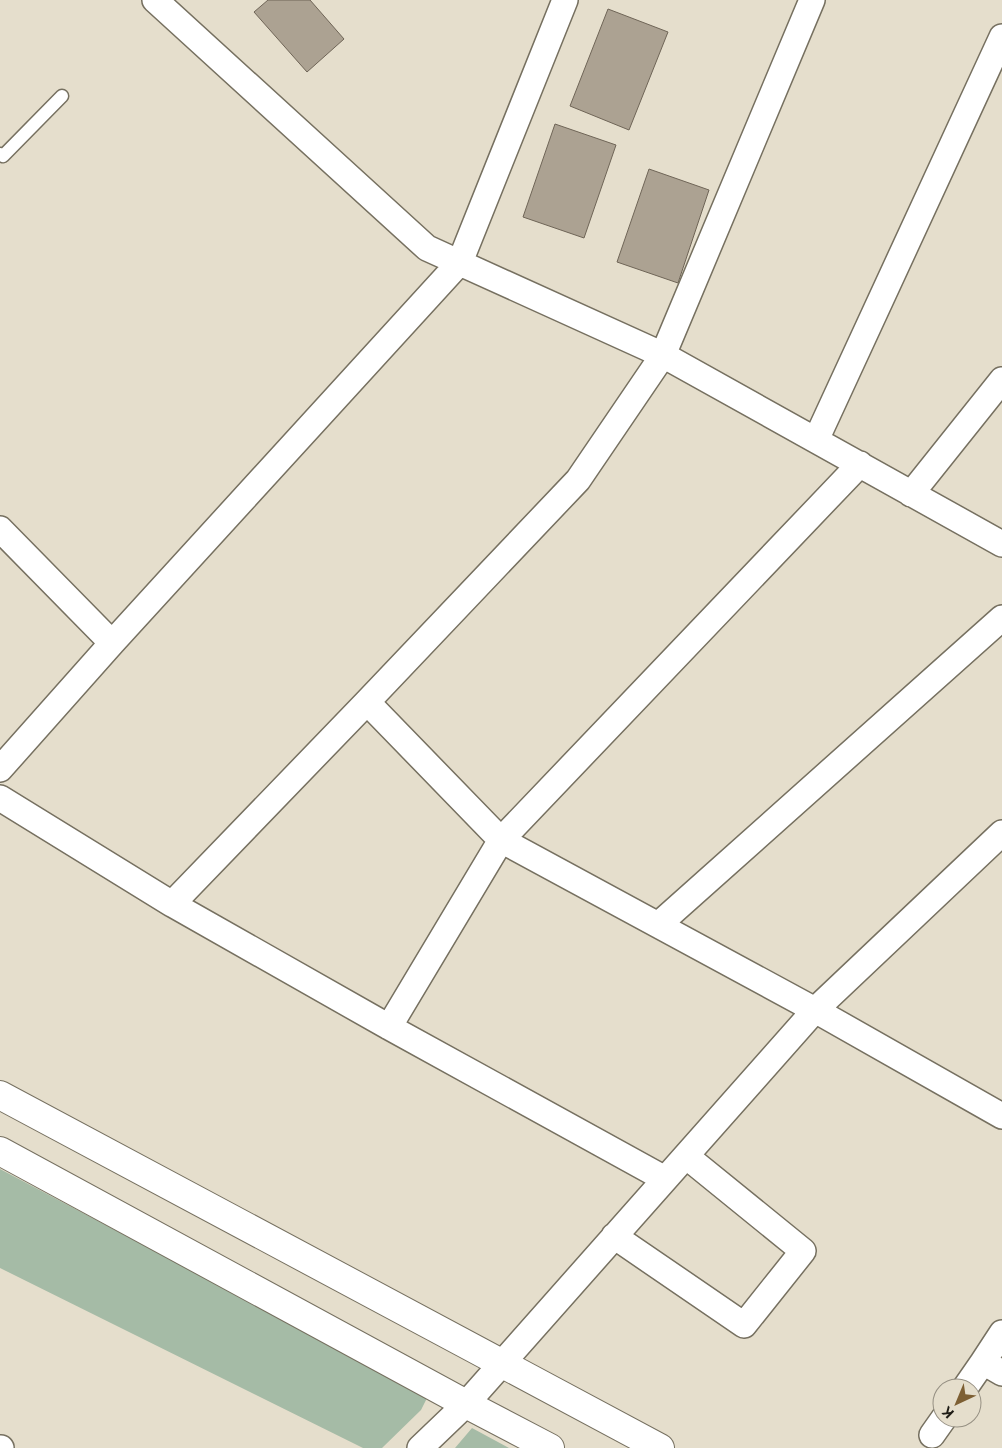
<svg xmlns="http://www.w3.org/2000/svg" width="1002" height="1448" viewBox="0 0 1002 1448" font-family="'Public Sans',sans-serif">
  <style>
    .green { fill: #a5bba6 }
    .building { fill: #aca292; stroke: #6f6557 }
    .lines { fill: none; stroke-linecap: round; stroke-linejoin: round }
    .lane-casing { stroke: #767060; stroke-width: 15 }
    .street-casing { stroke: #767060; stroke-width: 28 }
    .secondary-casing { stroke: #767060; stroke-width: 30 }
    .lane { stroke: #fff; stroke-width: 12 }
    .street { stroke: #fff; stroke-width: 25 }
    .secondary { stroke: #fff; stroke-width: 28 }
  </style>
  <rect width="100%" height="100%" fill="#e5decc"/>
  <path class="green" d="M 0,1169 L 428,1396 L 421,1410 L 382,1448 L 363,1448 L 0,1268 Z
    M 472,1428 L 509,1448 L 455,1448 Z"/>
  <path class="building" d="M 268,0 L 310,0 L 344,39 L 307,72 L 254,12 Z
    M 608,9 L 668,32 L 629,130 L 570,106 Z
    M 555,124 L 616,145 L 584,238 L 523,217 Z
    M 649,169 L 709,190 L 678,283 L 617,262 Z"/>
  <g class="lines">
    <defs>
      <path id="lane" d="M 0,154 L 3,156 L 62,96"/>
      <path id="street" d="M 155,0 L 427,248 L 663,355 L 1002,544
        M 816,440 L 1002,37
        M 911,494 L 1002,380
        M 0,529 L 112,643
        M 367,702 L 501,840 L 815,1010 L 1002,1116
        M 0,769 L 112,643 L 460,262 L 565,0
        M 0,798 L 172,904 L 389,1027 L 665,1179
        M 172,904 L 367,702 L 578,480 L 663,355 L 812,0
        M 658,925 L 1002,618
        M 389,1027 L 501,840 L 860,464
        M 614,1236 L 744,1325 L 803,1251 L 686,1156
        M 1002,1333 L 983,1362 L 1002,1373
        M 965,1388 L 983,1362
        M 932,1435 L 944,1418
        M 0,1448 L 1,1448
        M 420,1448 L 466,1404 L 815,1010 L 1002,833"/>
      <path id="secondary" d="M 0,1095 L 660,1448
        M 0,1151 L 466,1404 L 550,1448"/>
    </defs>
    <use href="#lane" class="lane-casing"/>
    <use href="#street" class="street-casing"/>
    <use href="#secondary" class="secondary-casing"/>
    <use href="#lane" class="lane"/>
    <use href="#street" class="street"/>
    <use href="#secondary" class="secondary"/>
  </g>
  <g transform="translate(957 1403) rotate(224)"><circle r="24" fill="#e5decc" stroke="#969083"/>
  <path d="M0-4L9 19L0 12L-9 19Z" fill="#7d5f33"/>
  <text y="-8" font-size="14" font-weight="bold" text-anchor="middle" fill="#1f1c16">K</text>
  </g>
</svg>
